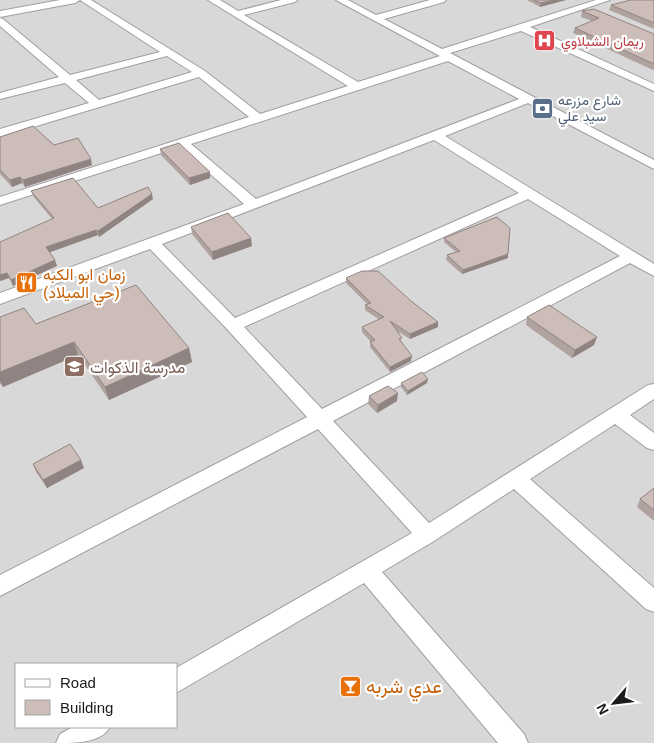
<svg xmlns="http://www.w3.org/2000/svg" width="654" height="743" viewBox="0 0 654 743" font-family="Helvetica,Vazirmatn,sans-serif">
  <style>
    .residential { fill: #d9d8d8; fill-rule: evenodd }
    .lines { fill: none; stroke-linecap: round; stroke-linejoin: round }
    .street-casing { stroke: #9f9f9f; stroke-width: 2 }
    .street { fill: #fff; fill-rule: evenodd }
    .wall { fill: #b0a39f }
    .shaded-wall { fill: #908482 }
    .building { fill: #cdbdb9; stroke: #908482 }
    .labels { text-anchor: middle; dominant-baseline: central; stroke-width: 4.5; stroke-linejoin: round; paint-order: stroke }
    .far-health-label { font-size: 14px; fill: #be3a42; stroke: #fff; text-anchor: start }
    .far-service-label { font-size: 14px; fill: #4e5e75; stroke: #fff; text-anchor: start }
    .food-label { font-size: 16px; fill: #c56008; stroke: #fff; text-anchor: start }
    .education-label { font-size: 16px; fill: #785e54; stroke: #fff; text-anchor: start }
    .near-food-label { font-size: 19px; fill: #c56008; stroke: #fff; text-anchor: start }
  </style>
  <rect width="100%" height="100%" fill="#ede6df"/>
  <path class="residential" d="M 0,0 L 654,0 L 654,743 L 0,743 ZM 16,664 L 176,664 L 176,727 L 16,727 Z"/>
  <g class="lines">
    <defs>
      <path id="street" d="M 60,0 L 80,0 L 75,3 L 0,17 L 0,11 Z
        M 80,0 L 91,0 L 205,71 L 260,114 L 348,86 L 208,0 L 220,0 L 238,11 L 281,0 L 297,0 L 295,2 L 244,15 L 358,82 L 440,56 L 336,0 L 348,0 L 376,15 L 430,0 L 446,0 L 444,2 L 384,19 L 442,49 L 596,0 L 610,0 L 530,27 L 654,84 L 654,91 L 521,31 L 450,53 L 654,160 L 654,169 L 528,103 L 445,136 L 654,264 L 654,276 L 630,263 L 333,421 L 429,523 L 648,385 L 654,384 L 654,399 L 630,415 L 654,433 L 654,450 L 647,448 L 615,424 L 530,479 L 654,588 L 654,612 L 646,609 L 514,489 L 434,541 L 382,572 L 524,734 L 528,743 L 498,743 L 364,583 L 176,693 L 176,668 L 412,533 L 318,429 L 0,596 L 0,575 L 307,417 L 227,329 L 150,249 L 0,304 L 0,293 L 244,204 L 180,147 L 0,205 L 0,197 L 249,117 L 199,77 L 0,137 L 0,129 L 89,103 L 65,83 L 0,99 L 0,93 L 59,77 L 0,26 L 0,18 L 3,19 L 70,75 L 160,52 ZM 167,56 L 192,72 L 99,100 L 76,80 ZM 448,61 L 519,99 L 256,199 L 191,144 ZM 434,140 L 519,193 L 235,318 L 162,244 ZM 528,199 L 620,256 L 322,409 L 244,327 Z
        M 73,727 L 110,727 C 101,743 76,743 56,743 L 60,734 Z"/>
    </defs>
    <use href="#street" class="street-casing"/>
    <use href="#street" class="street"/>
  </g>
  <path class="wall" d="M 527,0 L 566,0 L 540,7 Z
    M 654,0 L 654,29 L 609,10 L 611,5 Z
    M 582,11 L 654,34 L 654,70 L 653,70 L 573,33 L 575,28 L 592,21 L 581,17 Z
    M 0,137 L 54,145 L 92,165 L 25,187 L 22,183 L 12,187 L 0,174 Z
    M 160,149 L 210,178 L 190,185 L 161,155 Z
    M 31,191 L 98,208 L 153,199 L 99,237 L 98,235 L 49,252 L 57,266 L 13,286 L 9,278 L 0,281 L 52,219 L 33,196 Z
    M 191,227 L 252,246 L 213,260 L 192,234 Z
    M 444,238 L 508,258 L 462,274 L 446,260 L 447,255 L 456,252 L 444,242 Z
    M 346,278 L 411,301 L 438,322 L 438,327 L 410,339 L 397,331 L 402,343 L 411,361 L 390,372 L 370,347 L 370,342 L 371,342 L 362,332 L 362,327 L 380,320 L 365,310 L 365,305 L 368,305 L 346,283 Z
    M 0,317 L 36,324 L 189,348 L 192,362 L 109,400 L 78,355 L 3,387 L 0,383 Z
    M 527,317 L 594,345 L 572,358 L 526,325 Z
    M 401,383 L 427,383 L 407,395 L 401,387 Z
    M 369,396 L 397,401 L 377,413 L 368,404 Z
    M 33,464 L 84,468 L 47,488 L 36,472 Z
    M 654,488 L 654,521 L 637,507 L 640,499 Z"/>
  <path class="shaded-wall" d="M 554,0 L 566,0 L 540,7 L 541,3 Z
    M 91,159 L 92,165 L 25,187 L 23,180 Z
    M 210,172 L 210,178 L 190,185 L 189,178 Z
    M 20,177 L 22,183 L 12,187 L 10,180 Z
    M 152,194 L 153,199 L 99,237 L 98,231 Z
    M 96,230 L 98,235 L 48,253 L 46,247 Z
    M 251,238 L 252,246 L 213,260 L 212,252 Z
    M 508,254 L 508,258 L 462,274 L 463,270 Z
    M 55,260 L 57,266 L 13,286 L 11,280 Z
    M 7,273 L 9,278 L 0,281 L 0,275 Z
    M 438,322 L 438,327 L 410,339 L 410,334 Z
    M 597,337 L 594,345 L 572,358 L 575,350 Z
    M 74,342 L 78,355 L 3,387 L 0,381 L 0,372 Z
    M 189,348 L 192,362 L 109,400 L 105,387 Z
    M 412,356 L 411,361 L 390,372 L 390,367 Z
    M 428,379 L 427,383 L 407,395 L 408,391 Z
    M 398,393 L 397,401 L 377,413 L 378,405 Z
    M 81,460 L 84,468 L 47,488 L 43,480 Z"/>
  <path class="building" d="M 534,0 L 554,0 L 541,3 Z
    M 631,0 L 654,0 L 654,23 L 611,5 Z
    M 594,9 L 654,34 L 654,64 L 575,28 L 599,18 L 582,11 Z
    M 33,126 L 54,145 L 78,138 L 91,159 L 23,180 L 20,177 L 10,180 L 0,170 L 0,137 Z
    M 179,143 L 210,172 L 189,178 L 160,149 Z
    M 73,178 L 98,208 L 148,187 L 152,194 L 98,231 L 96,230 L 46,247 L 55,260 L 11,280 L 7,273 L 0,275 L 0,242 L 54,218 L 31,191 Z
    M 228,213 L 251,238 L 212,252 L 191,227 Z
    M 497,217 L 510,228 L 508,254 L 463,270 L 447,255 L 460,251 L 444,238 Z
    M 362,271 L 378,271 L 411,301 L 438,322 L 410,334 L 390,321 L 402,338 L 399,339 L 412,356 L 390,367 L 370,342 L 375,340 L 362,327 L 384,317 L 365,305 L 371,303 L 346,278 Z
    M 136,285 L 189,348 L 105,387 L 74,342 L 0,372 L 0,317 L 24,308 L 36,324 Z
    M 549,305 L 597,337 L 575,350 L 527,317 Z
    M 422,372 L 428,379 L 408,391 L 401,383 Z
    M 388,386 L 398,393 L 378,405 L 369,396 Z
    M 70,444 L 81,460 L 43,480 L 33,464 Z
    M 654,488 L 654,510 L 640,499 Z"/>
  <defs>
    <symbol id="hospital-square" viewBox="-11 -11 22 22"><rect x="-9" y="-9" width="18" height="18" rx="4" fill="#e0444e" stroke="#fff"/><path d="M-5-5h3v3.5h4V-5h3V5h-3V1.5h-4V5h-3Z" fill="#fff"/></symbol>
    <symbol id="bank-square" viewBox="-11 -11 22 22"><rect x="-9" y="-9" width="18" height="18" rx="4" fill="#5c6f8a" stroke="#fff"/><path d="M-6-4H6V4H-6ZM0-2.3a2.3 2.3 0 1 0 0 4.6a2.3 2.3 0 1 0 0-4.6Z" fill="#fff"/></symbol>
    <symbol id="restaurant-square" viewBox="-11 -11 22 22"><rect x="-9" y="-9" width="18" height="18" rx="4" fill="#e8710a" stroke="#fff"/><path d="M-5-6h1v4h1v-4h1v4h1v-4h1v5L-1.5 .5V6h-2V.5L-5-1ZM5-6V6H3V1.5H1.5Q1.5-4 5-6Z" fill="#fff"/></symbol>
    <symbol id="school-square" viewBox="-11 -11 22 22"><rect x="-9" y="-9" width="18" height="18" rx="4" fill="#8d6e63" stroke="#fff"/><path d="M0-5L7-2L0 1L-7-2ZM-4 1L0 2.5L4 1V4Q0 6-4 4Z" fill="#fff"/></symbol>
    <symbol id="bar-square" viewBox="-11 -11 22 22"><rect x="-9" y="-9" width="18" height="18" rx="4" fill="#e8710a" stroke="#fff"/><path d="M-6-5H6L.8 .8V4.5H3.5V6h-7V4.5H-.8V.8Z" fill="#fff"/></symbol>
  </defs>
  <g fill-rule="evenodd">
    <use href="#hospital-square" x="532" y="28" width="25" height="25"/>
    <use href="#bank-square" x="530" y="96" width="25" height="25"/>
    <use href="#restaurant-square" x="14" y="270" width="25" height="25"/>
    <use href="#school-square" x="62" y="354" width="25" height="25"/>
    <use href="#bar-square" x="338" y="674" width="25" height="25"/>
  </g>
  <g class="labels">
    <g class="far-health-label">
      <text x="561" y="41">ريمان الشبلاوي</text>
    </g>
    <g class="far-service-label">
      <text x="558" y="100">شارع مزرعه<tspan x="558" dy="16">سيد علي</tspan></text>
    </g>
    <g class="food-label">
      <text x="43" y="274">زمان ابو الكبه<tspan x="43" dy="18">(حي الميلاد)</tspan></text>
    </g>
    <g class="education-label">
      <text x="90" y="367">مدرسة الذكوات</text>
    </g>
    <g class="near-food-label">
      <text x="366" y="686">عدي شربه</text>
    </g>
  </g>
  <rect x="15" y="663" width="162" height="65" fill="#ffffff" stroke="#a4a4a4"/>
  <rect x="25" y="679" width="25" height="8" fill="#ffffff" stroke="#a4a4a4"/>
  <text x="60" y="688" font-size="15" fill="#1b1b1b">Road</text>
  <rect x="25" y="700" width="25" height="15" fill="#cdbdb9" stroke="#a4a4a4"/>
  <text x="60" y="713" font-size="15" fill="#1b1b1b">Building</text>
  <g transform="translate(614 703) rotate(242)" stroke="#ffffff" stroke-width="4" paint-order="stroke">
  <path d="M0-4L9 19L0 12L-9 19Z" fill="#1b1b1b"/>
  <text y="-8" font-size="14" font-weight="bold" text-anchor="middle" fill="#1b1b1b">N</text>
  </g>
</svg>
